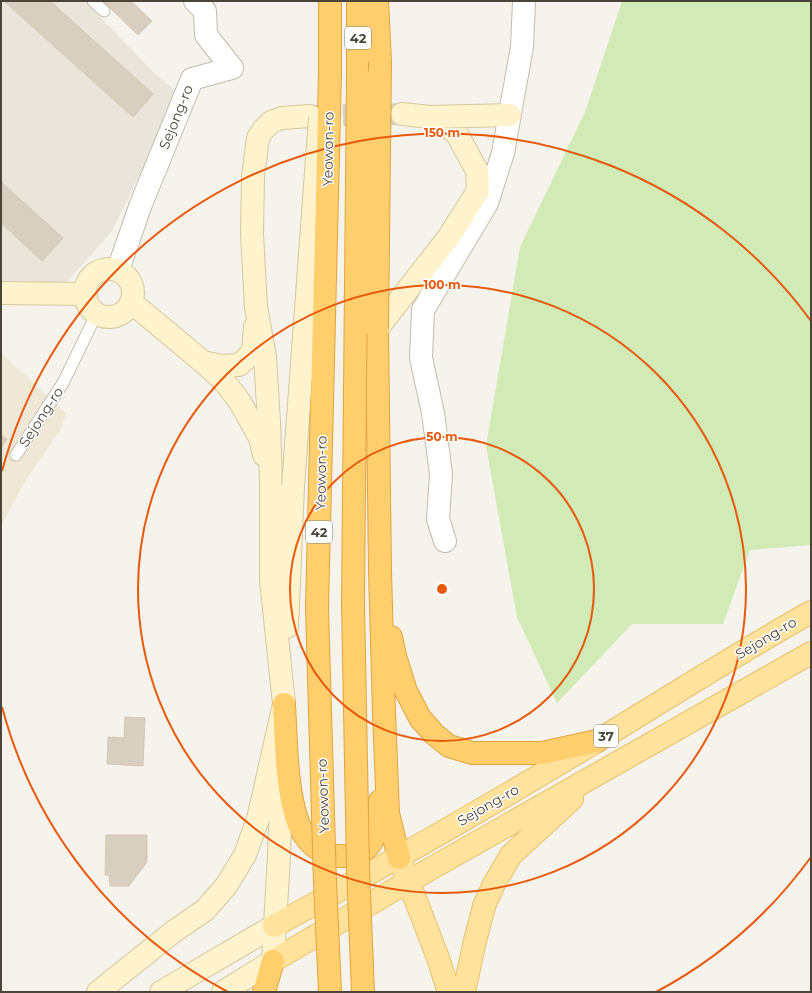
<svg xmlns="http://www.w3.org/2000/svg" width="812" height="993" viewBox="0 0 812 993" font-family="Montserrat,sans-serif">
  <style>
    .residential { fill: #eae5da }
    .education { fill: #efe8d6 }
    .green { fill: #d2eab5 }
    .building { fill: #d8cfc1; stroke: #d3c7b4 }
    .lines { fill: none; stroke-linecap: round; stroke-linejoin: round }
    .secondary-tunnel { stroke: #d4d0c8; stroke-width: 22; stroke-dasharray: 22 11; stroke-linecap: butt }
    .lane-casing { stroke: #c2bbae; stroke-width: 13 }
    .street-casing { stroke: #c2bbae; stroke-width: 24 }
    .secondary-casing { stroke: #d6c79b; stroke-width: 24 }
    .primary-casing { stroke: #e6c16a; stroke-width: 24 }
    .highway-casing { stroke: #e0a43c; stroke-width: 24 }
    .lane { stroke: #fff; stroke-width: 11 }
    .street { stroke: #fff; stroke-width: 22 }
    .secondary { stroke: #fff3cd; stroke-width: 22 }
    .primary { stroke: #ffe39c; stroke-width: 22 }
    .highway { stroke: #ffcf6e; stroke-width: 22 }
    .secondary-bridge-casing { stroke: #d6c79b; stroke-width: 24; stroke-linecap: butt }
    .highway-bridge-casing { stroke: #e0a43c; stroke-width: 24; stroke-linecap: butt }
    .secondary-bridge { stroke: #fff3cd; stroke-width: 22 }
    .highway-bridge { stroke: #ffcf6e; stroke-width: 22 }
    .ring { fill: none; stroke: #e8590c; stroke-width: 2 }
    .labels { text-anchor: middle; dominant-baseline: central; stroke-width: 3; stroke-linejoin: round; paint-order: stroke }
    .shield { fill: #fff; stroke: #817c74; stroke-width: 1 }
    .shield-label { font-size: 13px; font-weight: bold; fill: #4b4439 }
    .street-label { font-size: 14px; fill: #4b4439; stroke: #fff }
    .centre { fill: #e8590c; stroke: #fff; stroke-width: 2 }
    .ring-label { font-size: 12px; text-anchor: middle; font-weight: bold; fill: #e8590c; stroke: #fff; stroke-width: 3; stroke-linejoin: round; paint-order: stroke }
  </style>
  <rect width="100%" height="100%" fill="#f6f3ec"/>
  <path class="residential" d="M 1,1 L 84,1 L 155,74 L 179,94 L 112,231 L 59,291 L 1,285 Z"/>
  <path class="education" d="M 1,353 L 66,413 L 61,429 L 27,478 L 1,526 Z"/>
  <path class="green" d="M 622,1 L 811,1 L 811,545 L 750,550 L 723,624 L 632,624 L 557,703 L 517,617 L 486,446 L 520,247 L 585,112 Z"/>
  <path class="building" d="M 4,1 L 50,1 L 153,94 L 133,117 Z
    M 103,1 L 131,1 L 152,21 L 138,35 Z
    M 1,182 L 63,238 L 42,261 L 1,223 Z
    M 1,435 L 7,439 L 1,448 Z
    M 125,717 L 145,718 L 143,766 L 107,764 L 108,737 L 124,738 Z
    M 106,835 L 147,835 L 147,862 L 129,886 L 110,886 L 109,875 L 105,875 Z"/>
  <g class="lines">
    <path class="secondary-tunnel" d="M 310,116 L 402,114"/>
    <defs>
      <path id="lane" d="M 93,1 L 104,11
        M 16,455 L 63,383 L 97,313"/>
      <path id="street" d="M 118,270 L 141,204 L 192,79 L 232,68 L 206,35 L 205,11 L 195,1
        M 445,541 L 438,519 L 441,474 L 433,413 L 421,358 L 423,310 L 487,203 L 503,153 L 522,47 L 524,1"/>
      <path id="secondary" d="M 430,117 L 510,115
        M85 293a24 24 0 1 1 48 0a24 24 0 1 1-48 0Z
        M 1,293 L 86,294
        M 131,302 L 203,362 L 224,381 L 240,402 L 260,438 L 264,455
        M 377,329 L 448,238 L 478,191 L 477,171 L 456,132 L 430,117 L 402,114
        M 203,362 L 221,366 L 239,365 L 253,352 L 255,327
        M 287,627 L 293,486
        M 98,992 L 173,932 L 205,910 L 226,886 L 245,855 L 258,819 L 284,704 L 271,580 L 271,484 L 269,422 L 265,357 L 256,307 L 252,234 L 253,176 L 258,138 L 263,130 L 271,122 L 282,118 L 310,116
        M 161,992 L 274,926
        M 223,992 L 273,961 L 279,855 L 282,771"/>
      <path id="primary" d="M 403,867 L 438,958 L 449,992
        M 274,926 C 383,867 491,805 597,741 C 668,698 738,653 811,612
        M 273,961 L 409,881 L 811,653
        M 464,992 L 474,945 L 484,906 L 494,884 L 511,855 L 572,799"/>
      <path id="highway" d="M 377,1 L 380,62
        M 330,72 L 330,1
        M 358,75 L 358,1
        M 377,329 L 380,571 L 384,713 L 388,813 L 399,858
        M 391,637 L 395,656 L 406,691 L 420,718 L 434,734 L 449,746 L 472,753 L 542,753 L 597,741
        M 284,704 C 286,739 286,793 299,825 C 309,848 328,860 352,855 C 361,854 369,848 373,839 C 379,828 380,813 380,801
        M 264,992 L 273,961"/>
    </defs>
    <use href="#lane" class="lane-casing"/>
    <use href="#street" class="street-casing"/>
    <use href="#secondary" class="secondary-casing"/>
    <use href="#primary" class="primary-casing"/>
    <use href="#highway" class="highway-casing"/>
    <use href="#lane" class="lane"/>
    <use href="#street" class="street"/>
    <use href="#secondary" class="secondary"/>
    <use href="#primary" class="primary"/>
    <use href="#highway" class="highway"/>
    <defs>
      <path id="secondary-bridge" d="M 293,486 L 320,118"/>
      <path id="highway-bridge" d="M 358,75 L 353,603 L 358,869 L 363,992
        M 377,329 L 380,62
        M 330,992 L 325,883 L 317,608 L 330,72"/>
    </defs>
    <use href="#secondary-bridge" class="secondary-bridge-casing"/>
    <use href="#highway-bridge" class="highway-bridge-casing"/>
    <use href="#secondary-bridge" class="secondary-bridge"/>
    <use href="#highway-bridge" class="highway-bridge"/>
  </g>
  <g class="ring">
    <circle cx="442" cy="589" r="152"/>
    <circle cx="442" cy="589" r="304"/>
    <path d="M811 857A456 456 0 0 1 656 992M228 992A456 456 0 0 1 2 707M2 471A456 456 0 0 1 811 321"/>
  </g>
  <g class="labels">
    <g class="shield">
      <rect x="345" y="27" width="26" height="22" rx="3"/>
      <rect x="306" y="521" width="26" height="22" rx="3"/>
      <rect x="594" y="725" width="24" height="22" rx="3"/>
    </g>
    <g class="shield-label">
      <text x="358" y="38">42</text>
      <text x="319" y="532">42</text>
      <text x="606" y="736">37</text>
    </g>
    <g class="street-label">
      <text transform="translate(176 117) rotate(-68)">Sejong-ro</text>
      <text transform="translate(328 149) rotate(-89)">Yeowon-ro</text>
      <text transform="translate(41 417) rotate(-57)">Sejong-ro</text>
      <text transform="translate(321 473) rotate(-89)">Yeowon-ro</text>
      <text transform="translate(766 638) rotate(-31)">Sejong-ro</text>
      <text transform="translate(323 796) rotate(-92)">Yeowon-ro</text>
      <text transform="translate(488 805) rotate(-30)">Sejong-ro</text>
    </g>
  </g>
  <circle cx="442" cy="589" r="6" class="centre"/>
  <g class="ring-label">
    <text x="442" y="137">150 m</text>
    <text x="442" y="289">100 m</text>
    <text x="442" y="441">50 m</text>
  </g>
  <rect width="812" height="993" fill="none" stroke="#4b4439" stroke-width="4"/>
</svg>
